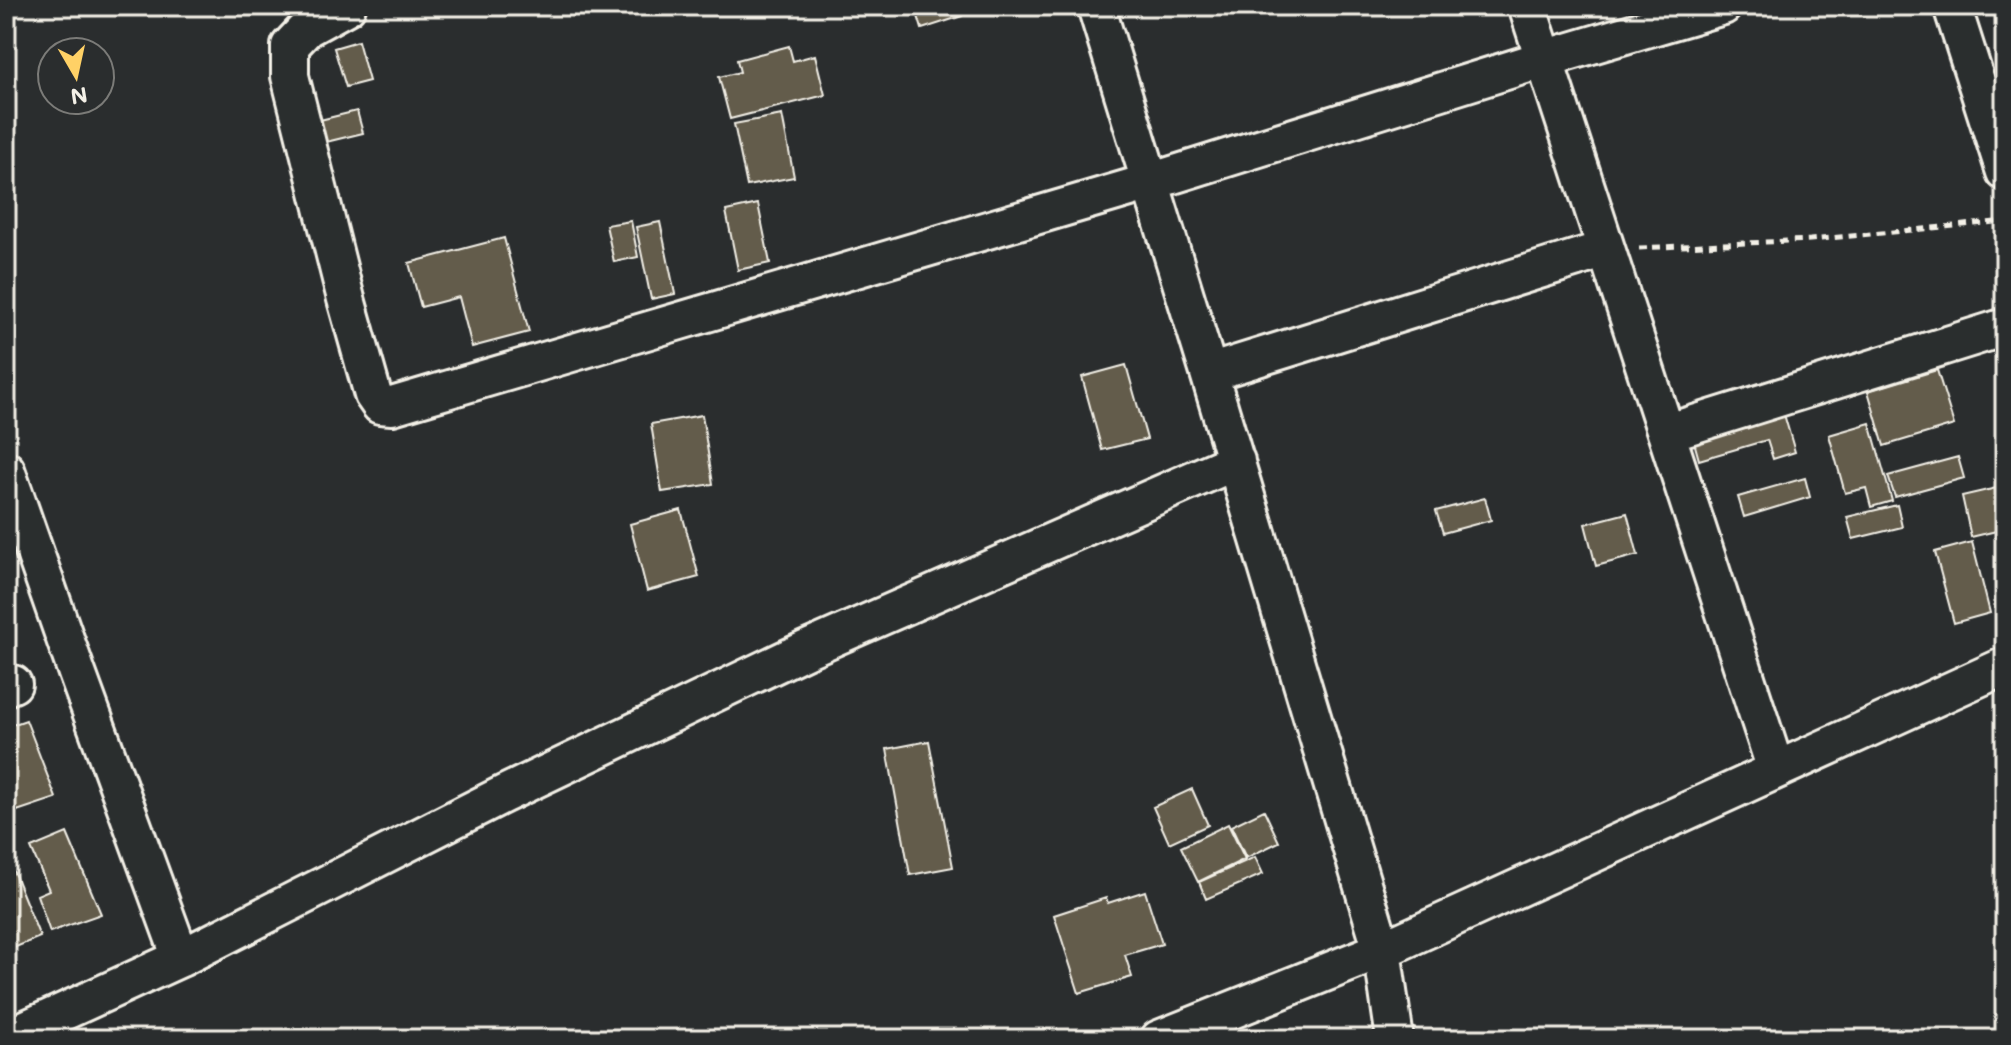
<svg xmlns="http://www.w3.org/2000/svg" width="2011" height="1045" viewBox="0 0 2011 1045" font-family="Mali,sans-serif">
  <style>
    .building { fill: #635c4c; stroke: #f4f1e8; stroke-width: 2 }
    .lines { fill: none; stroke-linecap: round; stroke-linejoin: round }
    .minor-casing { stroke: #f4f1e8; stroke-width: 42 }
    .path { stroke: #f4f1e8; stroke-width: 5; stroke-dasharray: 8 6; stroke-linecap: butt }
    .minor { stroke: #2a2d2e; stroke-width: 36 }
  </style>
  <rect width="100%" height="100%" fill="#2a2d2e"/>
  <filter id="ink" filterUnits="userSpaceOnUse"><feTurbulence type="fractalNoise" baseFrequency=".0125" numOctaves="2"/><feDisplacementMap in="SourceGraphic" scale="16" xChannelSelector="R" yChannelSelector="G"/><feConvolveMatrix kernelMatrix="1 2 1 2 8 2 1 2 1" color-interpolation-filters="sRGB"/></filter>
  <g filter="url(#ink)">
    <path class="building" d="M 915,6 L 959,6 L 962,16 L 922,29 Z
      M 358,41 L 369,81 L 346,87 L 334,48 Z
      M 789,46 L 793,61 L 815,55 L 825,95 L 730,119 L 719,77 L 740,72 L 737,60 Z
      M 357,111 L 363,133 L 326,142 L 320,120 Z
      M 782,115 L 794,177 L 747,186 L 734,124 Z
      M 758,204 L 770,263 L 738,270 L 726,211 Z
      M 631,221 L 638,257 L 614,262 L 606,225 Z
      M 660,222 L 675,294 L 651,299 L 636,227 Z
      M 504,238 L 529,332 L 472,347 L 459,297 L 421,307 L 409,263 Z
      M 1126,365 L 1147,439 L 1102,450 L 1082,377 Z
      M 1937,370 L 1954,425 L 1884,446 L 1868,391 Z
      M 1781,404 L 1795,452 L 1773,459 L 1767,440 L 1699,460 L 1691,431 Z
      M 702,415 L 713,484 L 662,492 L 651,424 Z
      M 1870,423 L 1892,501 L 1871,507 L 1866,488 L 1845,493 L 1829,435 Z
      M 1958,457 L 1964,478 L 1895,497 L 1888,476 Z
      M 1805,478 L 1810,497 L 1744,517 L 1738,497 Z
      M 2005,486 L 2005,529 L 1971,537 L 1962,496 Z
      M 1485,498 L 1491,520 L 1443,533 L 1436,511 Z
      M 1897,505 L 1902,527 L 1853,539 L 1847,517 Z
      M 681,510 L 699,577 L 647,591 L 630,524 Z
      M 1627,513 L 1638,555 L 1596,566 L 1585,524 Z
      M 1972,542 L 1990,613 L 1954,623 L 1935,552 Z
      M 26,720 L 56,798 L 14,812 L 6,791 L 6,727 Z
      M 929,741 L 953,867 L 910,875 L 887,749 Z
      M 1192,789 L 1208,825 L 1169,843 L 1153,807 Z
      M 1264,810 L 1279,842 L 1246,858 L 1231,826 Z
      M 1228,824 L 1245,859 L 1198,882 L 1181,847 Z
      M 67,833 L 101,914 L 50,932 L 37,895 L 49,890 L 31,848 Z
      M 6,853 L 40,937 L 6,951 Z
      M 1255,857 L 1263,874 L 1206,899 L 1199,882 Z
      M 1145,891 L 1162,944 L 1125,955 L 1132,977 L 1079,993 L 1054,915 L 1106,898 L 1108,903 Z"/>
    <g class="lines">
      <defs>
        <path id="minor" d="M 347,6 L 307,28 L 290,46 L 290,76 L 346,299 L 373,395 L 380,405 L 392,406 L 1150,182 L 1544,59 L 1723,6
          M 1096,6 L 1209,373 L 1382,950 L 1395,1039
          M 1527,6 L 1776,770
          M 1952,6 L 2005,172
          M 1209,373 L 1606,249
          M 1666,433 L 2005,327
          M 6,470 L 77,673 L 181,958
          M 6,687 L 13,684
          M 6,1038 L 181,958 L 504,794 L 805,650 L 1236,461
          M 1159,1039 L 1382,950 L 2005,666"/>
      </defs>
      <use href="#minor" class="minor-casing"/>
      <path class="path" d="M 1639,248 L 1810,240 L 2005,221"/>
      <use href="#minor" class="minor"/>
    </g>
  </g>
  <rect width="2011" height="1045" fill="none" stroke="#2a2d2e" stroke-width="32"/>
  <rect x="16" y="16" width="1979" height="1013" fill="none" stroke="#f4f1e8" stroke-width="3" filter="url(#ink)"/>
  <g transform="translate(76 76) rotate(171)"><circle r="38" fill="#2a2d2e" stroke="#7b7b78" stroke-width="2"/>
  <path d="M0-6L14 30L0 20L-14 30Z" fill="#ffd166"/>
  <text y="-12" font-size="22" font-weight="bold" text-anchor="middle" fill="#f4f1e8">N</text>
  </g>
</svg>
